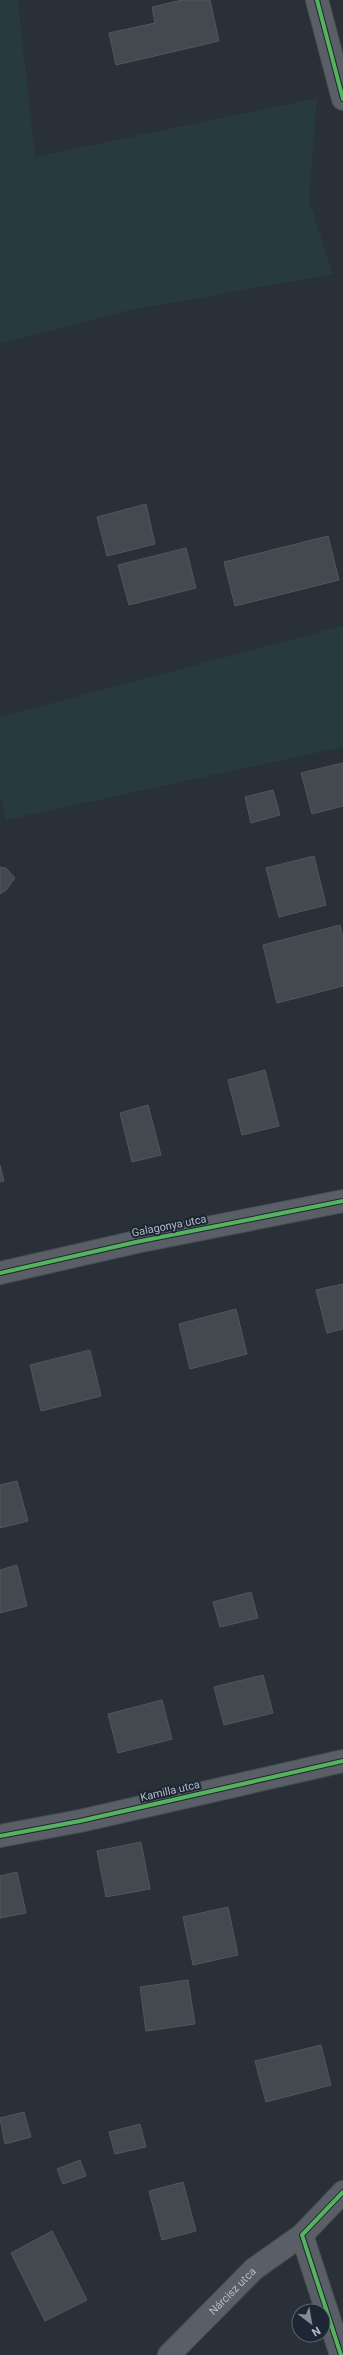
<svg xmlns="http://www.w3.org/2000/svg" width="343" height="2355" viewBox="0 0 343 2355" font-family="Roboto,sans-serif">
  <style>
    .green { fill: #273a3e }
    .building { fill: #444950; stroke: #52575f }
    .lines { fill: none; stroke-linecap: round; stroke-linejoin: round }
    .minor-casing { stroke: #484c53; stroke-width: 24 }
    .minor { stroke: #5a5e66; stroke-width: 22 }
    .cycleway-casing { stroke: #1d2633; stroke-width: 6 }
    .cycleway { stroke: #56b35d; stroke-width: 4 }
    .labels { text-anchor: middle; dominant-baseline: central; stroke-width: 4; stroke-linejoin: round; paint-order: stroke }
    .street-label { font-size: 11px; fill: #b4bcc9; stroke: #1d2633 }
  </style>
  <rect width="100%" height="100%" fill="#2a3038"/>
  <path class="green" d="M 0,0 L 18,0 L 35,157 L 317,98 L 309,200 L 333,274 L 126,311 L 0,344 Z
    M 343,626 L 343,747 L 6,820 L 0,798 L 0,717 Z"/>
  <path class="building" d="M 182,0 L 210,0 L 219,41 L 116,65 L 109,33 L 155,23 L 152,7 Z
    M 146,504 L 155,544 L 107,556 L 97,517 Z
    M 328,536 L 339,580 L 235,606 L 224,562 Z
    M 186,548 L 196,588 L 129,605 L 118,565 Z
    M 343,763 L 343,806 L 312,814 L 301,773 Z
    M 273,790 L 280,815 L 251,823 L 245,797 Z
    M 314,856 L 326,905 L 279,917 L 266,868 Z
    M 0,867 L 6,868 L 15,878 L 6,890 L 0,894 Z
    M 340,925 L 343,938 L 343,986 L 277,1003 L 263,945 Z
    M 265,1070 L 279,1126 L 242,1135 L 228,1080 Z
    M 148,1105 L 161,1155 L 132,1162 L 120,1113 Z
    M 0,1165 L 4,1181 L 0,1182 Z
    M 343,1284 L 343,1329 L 327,1333 L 316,1290 Z
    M 236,1309 L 247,1354 L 190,1369 L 179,1324 Z
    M 90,1350 L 101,1396 L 41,1411 L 30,1365 Z
    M 17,1481 L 28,1521 L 0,1528 L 0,1485 Z
    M 17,1565 L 27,1606 L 0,1613 L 0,1570 Z
    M 251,1592 L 258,1618 L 220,1627 L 213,1602 Z
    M 263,1675 L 273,1713 L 224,1725 L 214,1687 Z
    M 162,1700 L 172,1739 L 118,1753 L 108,1714 Z
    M 141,1842 L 150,1889 L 106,1897 L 97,1851 Z
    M 17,1872 L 26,1913 L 0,1918 L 0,1876 Z
    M 228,1907 L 238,1955 L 193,1965 L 183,1917 Z
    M 188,1980 L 195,2024 L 146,2031 L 140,1987 Z
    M 321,2045 L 331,2085 L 266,2102 L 255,2061 Z
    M 24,2112 L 31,2137 L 5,2144 L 0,2118 Z
    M 140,2124 L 146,2147 L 115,2154 L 109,2132 Z
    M 80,2160 L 86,2176 L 63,2184 L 57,2169 Z
    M 183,2182 L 196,2231 L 162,2240 L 149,2191 Z
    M 52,2231 L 87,2300 L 45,2321 L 11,2253 Z"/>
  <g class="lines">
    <defs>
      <g id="minor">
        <path d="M 317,0 L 343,99"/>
        <path d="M 0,1273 L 136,1242 L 343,1201"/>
        <path d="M 0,1836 L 80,1821 L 343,1761"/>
        <path id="s1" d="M 169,2355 L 254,2269 L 302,2235"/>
        <path d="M 341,2355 L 302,2235 L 343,2192"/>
      </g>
    </defs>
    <use href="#minor" class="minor-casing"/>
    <use href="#minor" class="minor"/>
    <defs>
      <path id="cycleway" d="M 317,0 L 343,99
        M 0,1273 L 136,1242 L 343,1201
        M 0,1836 L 80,1821 L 343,1761
        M 341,2355 L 302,2235 L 343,2192"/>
    </defs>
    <use href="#cycleway" class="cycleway-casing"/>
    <use href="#cycleway" class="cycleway"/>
  </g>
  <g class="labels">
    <g class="street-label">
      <text transform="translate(169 1226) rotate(-11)">Galagonya utca</text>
      <text transform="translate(170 1791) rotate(-13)">Kamilla utca</text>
      <text stroke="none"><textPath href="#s1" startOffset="90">Nárcisz utca</textPath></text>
    </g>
  </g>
  <g transform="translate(311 2323) rotate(149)"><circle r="19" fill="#1d2633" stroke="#59626f"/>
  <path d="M0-3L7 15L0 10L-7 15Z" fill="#848b96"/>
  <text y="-6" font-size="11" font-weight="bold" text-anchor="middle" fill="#b4bcc9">N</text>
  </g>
</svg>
